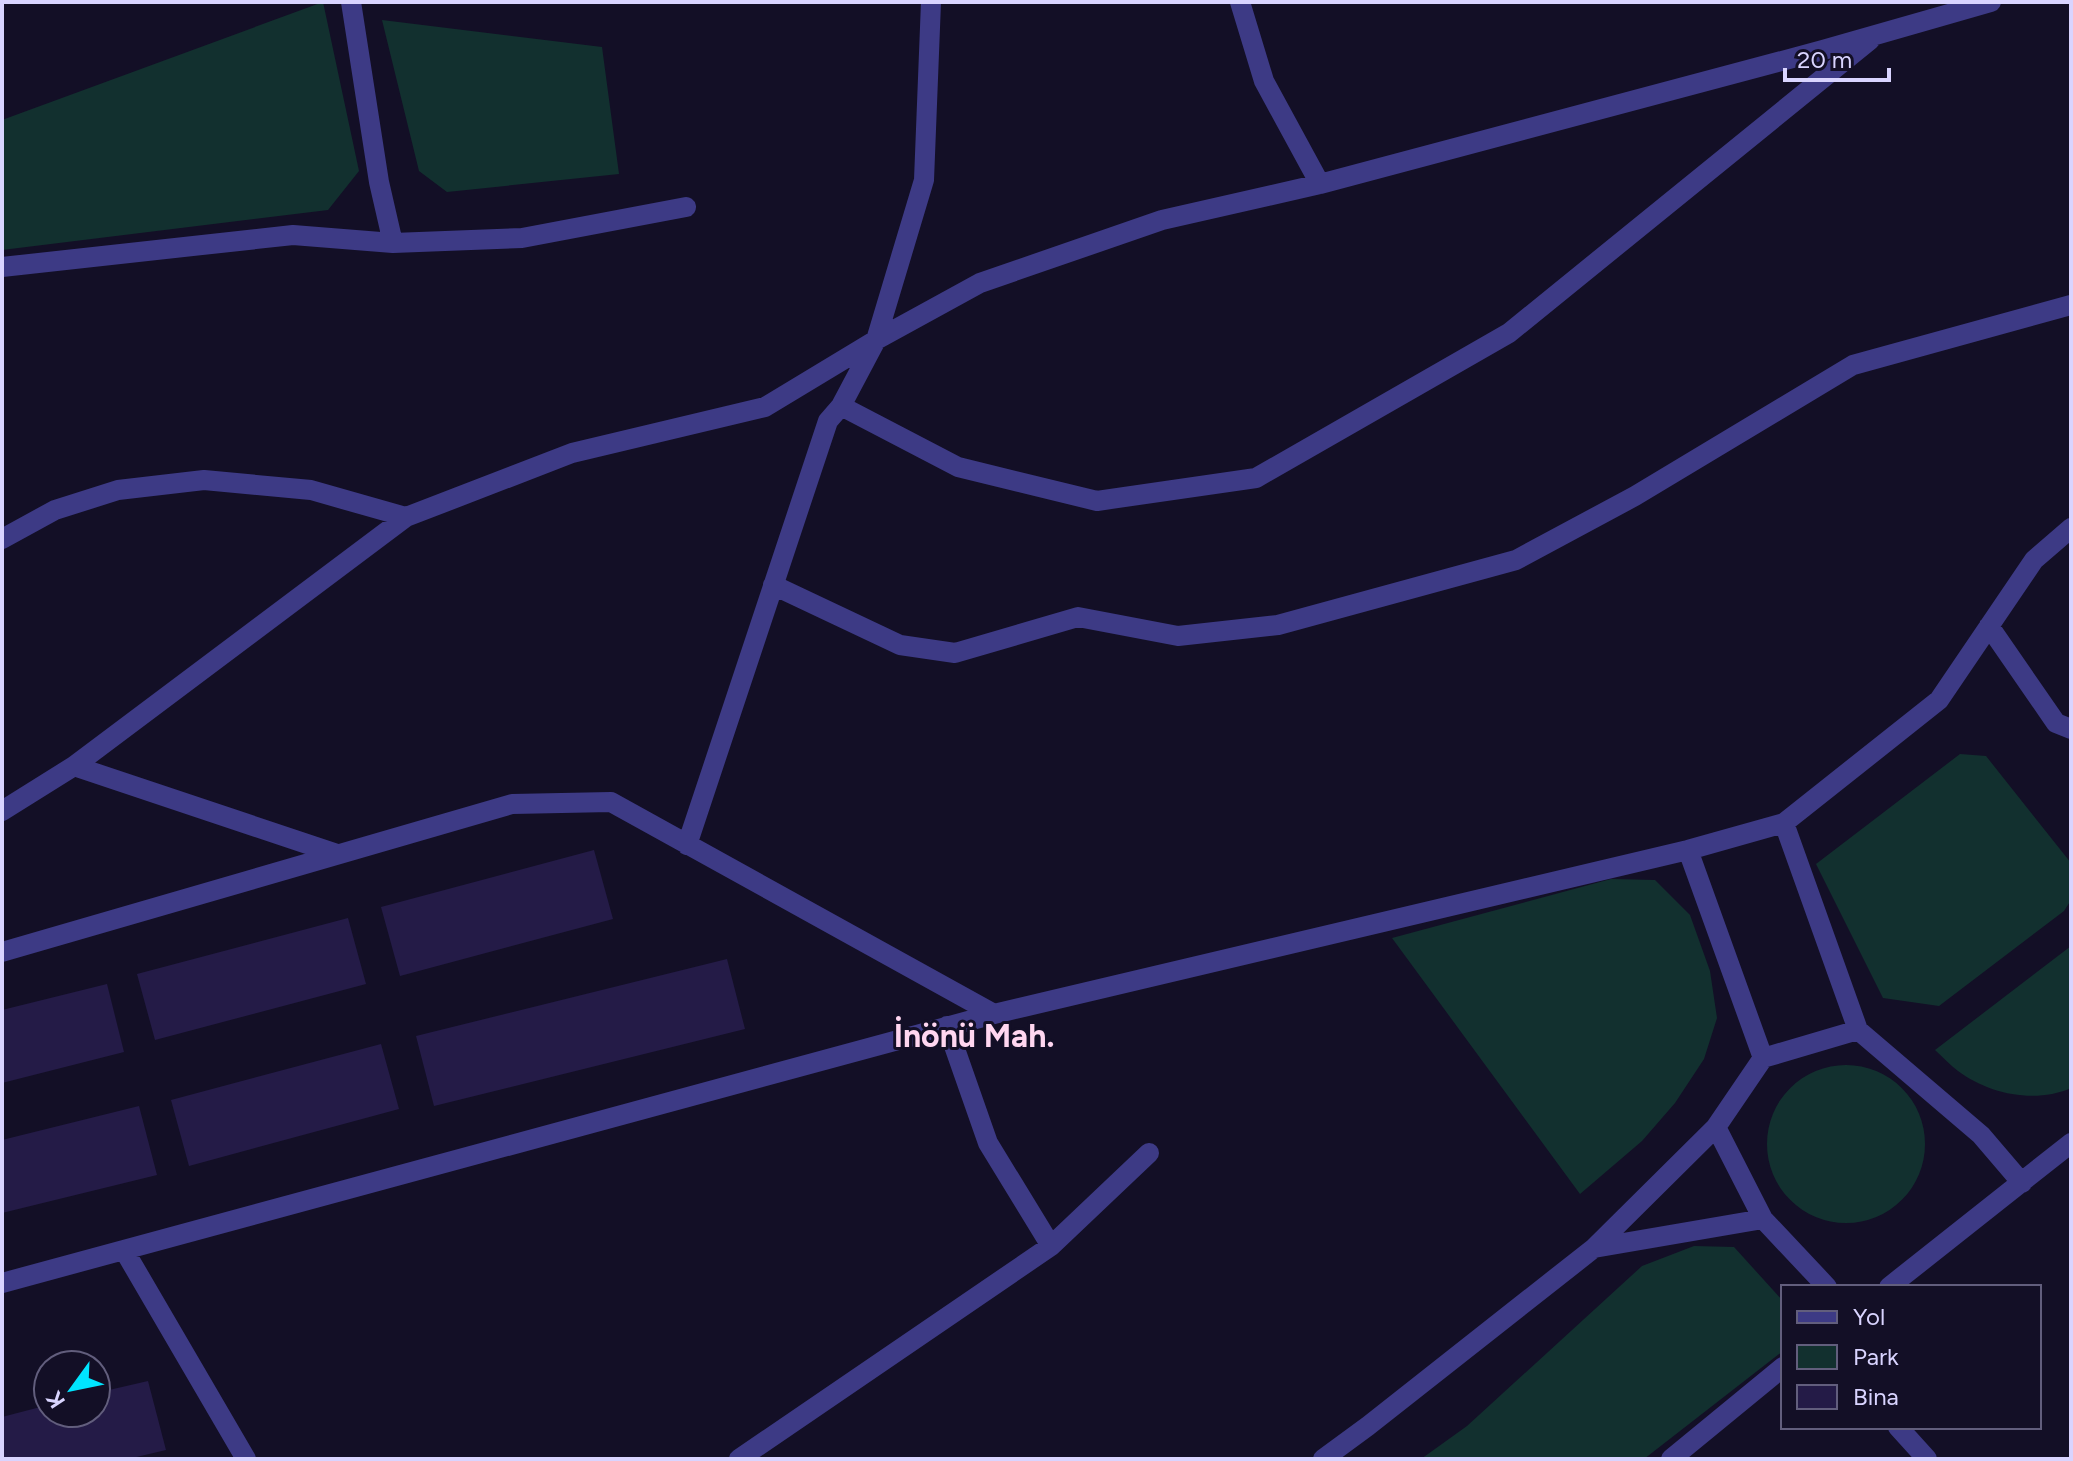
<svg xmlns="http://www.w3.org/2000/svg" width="2073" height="1461" viewBox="0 0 2073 1461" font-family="Figtree,sans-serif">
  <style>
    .green { fill: #12302f }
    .building { fill: #241b47 }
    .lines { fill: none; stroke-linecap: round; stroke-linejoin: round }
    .minor { stroke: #3d3a85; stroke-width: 20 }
    .labels { text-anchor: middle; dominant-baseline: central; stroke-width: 6; stroke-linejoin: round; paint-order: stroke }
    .district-label { font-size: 32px; font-weight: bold; fill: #ffd6f0; stroke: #130f26 }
  </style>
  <rect width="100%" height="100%" fill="#130f26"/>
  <path class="green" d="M 323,2 L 359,171 L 328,210 L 2,250 L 2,120 Z
    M 382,20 L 602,47 L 619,174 L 447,192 L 419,171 Z
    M 1960,754 L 1986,756 L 2071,863 L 2071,900 L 2064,911 L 1939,1006 L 1883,998 L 1816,864 Z
    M 1611,879 L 1655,880 L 1690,915 L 1710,971 L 1717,1018 L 1704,1059 L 1675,1103 L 1642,1141 L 1580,1194 L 1392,938 Z
    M 2071,946 L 2071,1088 C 2035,1104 1989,1094 1958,1071 C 1950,1065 1943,1057 1935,1050 Z
    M1767 1144a79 79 0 1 1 158 0a79 79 0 1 1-158 0Z
    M 1694,1246 L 1734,1247 L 1783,1301 L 1783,1351 L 1644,1459 L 1421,1459 L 1467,1426 L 1642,1266 Z"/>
  <path class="building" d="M 594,850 L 613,919 L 400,976 L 381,907 Z
    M 348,918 L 366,984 L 155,1040 L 137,974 Z
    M 727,959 L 745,1029 L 434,1106 L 416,1036 Z
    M 107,984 L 124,1052 L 2,1083 L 2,1010 Z
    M 381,1044 L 399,1109 L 189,1166 L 171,1100 Z
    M 139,1106 L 157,1175 L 2,1213 L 2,1140 Z
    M 148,1381 L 166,1450 L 128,1459 L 2,1459 L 2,1417 L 48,1405 L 48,1413 L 96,1413 L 96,1393 Z"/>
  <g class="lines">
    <path class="minor" d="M 1240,2 L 1264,81 L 1320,184
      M 393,243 L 522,238 L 686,207
      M 2,267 L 293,235 L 393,243 L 379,182 L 351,2
      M 841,406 L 958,467 L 1097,501 L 1256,478 L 1509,333 L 1870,40
      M 2,539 L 55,510 L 118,490 L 204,480 L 311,490 L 406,517
      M 773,585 L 900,645 L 955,653 L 1078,617 L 1178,636 L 1278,625 L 1516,560 L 1635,496 L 1853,365 L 2071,305
      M 1989,626 L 2056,723 L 2071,729
      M 74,766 L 337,854
      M 2,811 L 74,766 L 406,517 L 572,453 L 765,407 L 876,340 L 980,283 L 1162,220 L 1320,184 L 1823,50 L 1991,2
      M 1784,823 L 1858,1030
      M 687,845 L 828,421 L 841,406 L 876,340 L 924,180 L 931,2
      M 1688,850 L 1763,1058
      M 2,952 L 512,804 L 611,802 L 994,1014
      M 947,1026 L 988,1143 L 1051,1246
      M 1716,1127 L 1763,1219 L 1827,1287
      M 1594,1248 L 1763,1219
      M 124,1250 L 246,1459
      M 2,1283 L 994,1014 L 1688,850 L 1784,823 L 1939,700 L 2034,560 L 2071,528
      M 1889,1287 L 2071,1143
      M 1898,1427 L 1927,1459
      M 739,1459 L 1051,1246 L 1149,1153
      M 1323,1459 L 1368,1426 L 1594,1248 L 1716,1127 L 1763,1058 L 1858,1030 L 1981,1135 L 2022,1183
      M 1671,1459 L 1783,1367"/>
  </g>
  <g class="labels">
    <g class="district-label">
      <text x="974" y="1036">İnönü Mah.</text>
    </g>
  </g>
  <rect width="2073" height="1461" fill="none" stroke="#d9d4ff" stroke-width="8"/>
  <rect x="1781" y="1285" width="260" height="144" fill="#130f26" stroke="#625e7d" stroke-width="2"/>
  <rect x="1797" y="1311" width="40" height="12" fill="#3d3a85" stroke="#625e7d" stroke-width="2"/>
  <text x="1853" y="1325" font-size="24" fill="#d9d4ff">Yol</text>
  <rect x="1797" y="1345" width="40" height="24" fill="#12302f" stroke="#625e7d" stroke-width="2"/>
  <text x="1853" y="1365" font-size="24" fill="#d9d4ff">Park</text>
  <rect x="1797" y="1385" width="40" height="24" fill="#241b47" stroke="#625e7d" stroke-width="2"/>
  <text x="1853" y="1405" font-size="24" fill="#d9d4ff">Bina</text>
  <g transform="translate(72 1389) rotate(237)"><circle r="38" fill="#130f26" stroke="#625e7d" stroke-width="2"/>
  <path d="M0-6L14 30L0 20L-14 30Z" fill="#00e5ff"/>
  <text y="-12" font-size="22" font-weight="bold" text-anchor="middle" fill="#d9d4ff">K</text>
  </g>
  <path d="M1785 68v12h104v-12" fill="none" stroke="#d9d4ff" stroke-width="4"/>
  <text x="1797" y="68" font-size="24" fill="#d9d4ff" stroke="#130f26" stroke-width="6" paint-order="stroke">20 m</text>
</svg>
